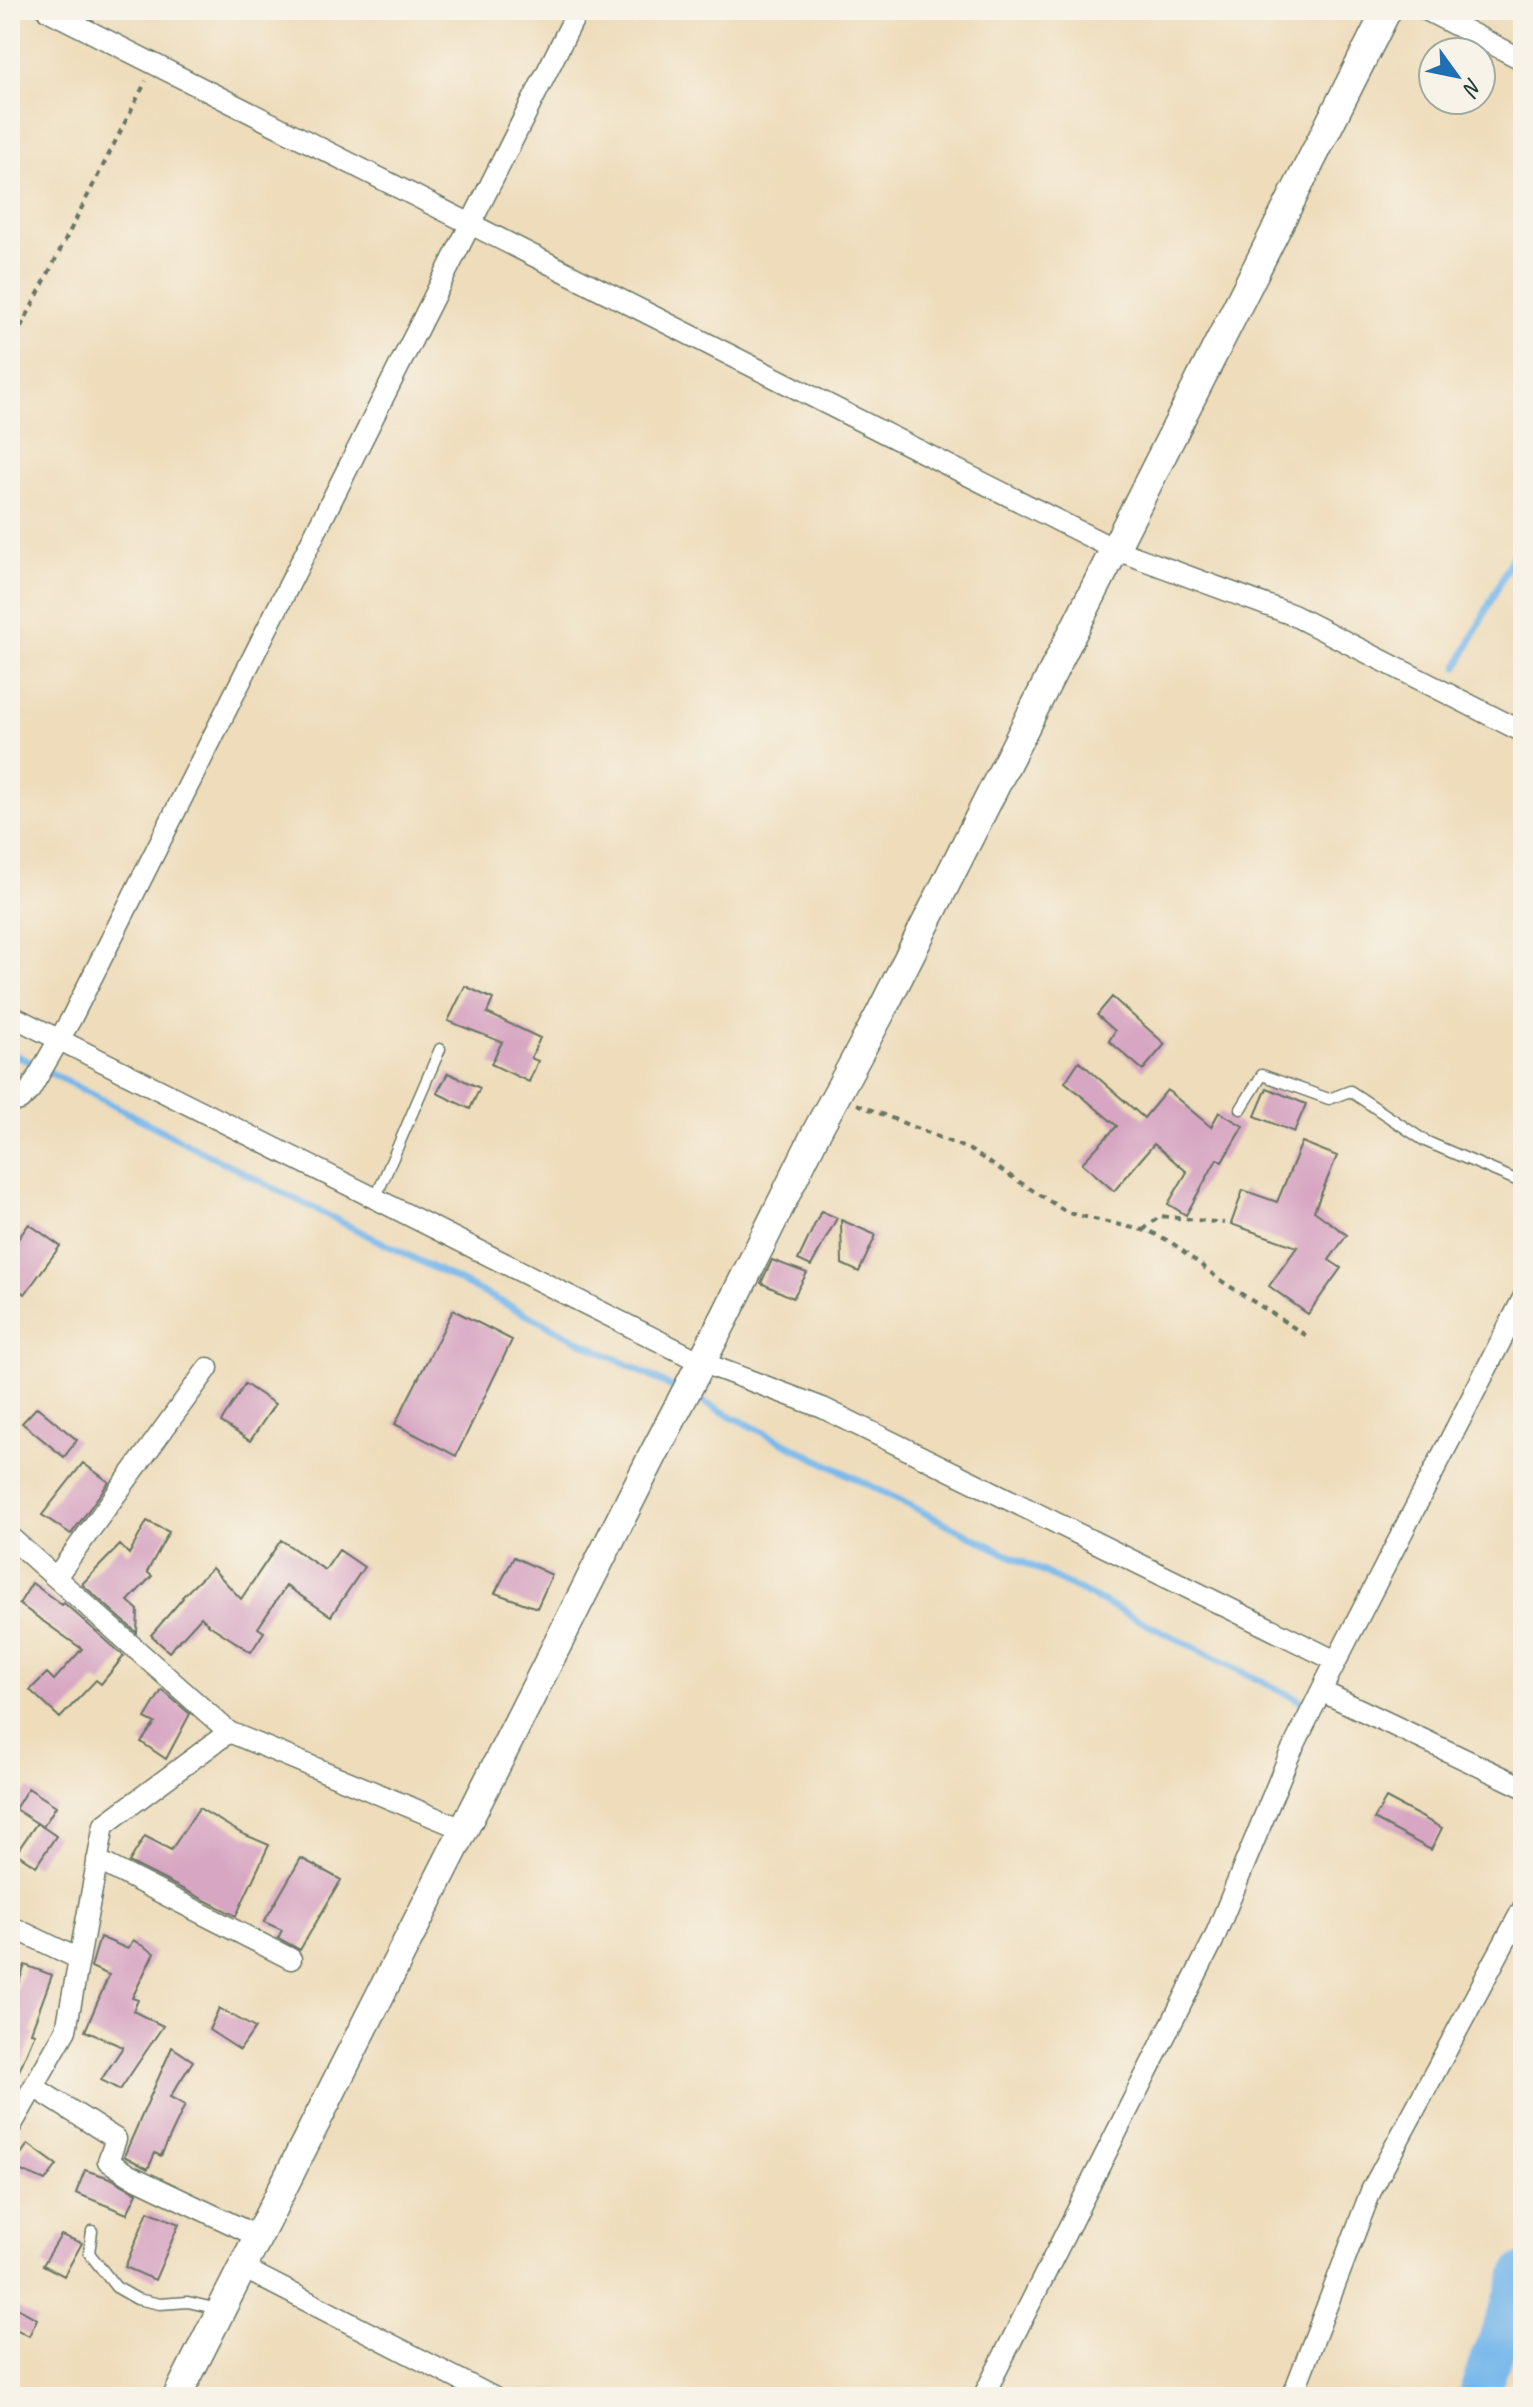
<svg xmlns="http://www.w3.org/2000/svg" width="1533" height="2407" viewBox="0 0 1533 2407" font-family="Caveat,sans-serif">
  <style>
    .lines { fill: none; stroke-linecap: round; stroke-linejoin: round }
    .stream { stroke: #76b7eb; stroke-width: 7 }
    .river { stroke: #76b7eb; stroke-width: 40 }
    .building { fill: #d7a6c2 }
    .lane-casing { stroke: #677563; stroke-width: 13 }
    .street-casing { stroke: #677563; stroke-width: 23 }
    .secondary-casing { stroke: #677563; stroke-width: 31 }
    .path { stroke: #677563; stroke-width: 4; stroke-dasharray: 6 6; stroke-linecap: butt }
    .lane { stroke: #fff; stroke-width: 10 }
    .street { stroke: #fff; stroke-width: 20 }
    .secondary { stroke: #fff; stroke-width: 28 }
  </style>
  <rect width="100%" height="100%" fill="#f7f3e8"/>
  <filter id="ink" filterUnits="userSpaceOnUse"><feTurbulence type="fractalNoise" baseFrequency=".0125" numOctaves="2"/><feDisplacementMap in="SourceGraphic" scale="16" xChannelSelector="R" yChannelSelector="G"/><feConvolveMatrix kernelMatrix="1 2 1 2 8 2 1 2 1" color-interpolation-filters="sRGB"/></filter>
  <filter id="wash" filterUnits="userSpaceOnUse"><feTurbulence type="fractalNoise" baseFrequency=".006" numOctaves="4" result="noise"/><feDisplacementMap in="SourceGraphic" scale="32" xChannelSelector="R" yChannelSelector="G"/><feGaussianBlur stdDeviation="1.8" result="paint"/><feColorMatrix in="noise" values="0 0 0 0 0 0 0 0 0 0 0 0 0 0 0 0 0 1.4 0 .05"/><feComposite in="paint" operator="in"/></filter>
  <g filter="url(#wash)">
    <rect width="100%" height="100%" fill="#eedcba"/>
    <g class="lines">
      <path class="stream" d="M 1458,667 L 1523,536
        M 10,1052 L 287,1195 L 678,1390
        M 689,1395 L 1311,1706"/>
      <path class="river" d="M 1477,2397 L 1523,2273"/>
    </g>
    <g id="blocks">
      <path class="building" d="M 465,986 L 493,999 L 487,1013 L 540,1038 L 531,1058 L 538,1061 L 529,1082 L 491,1064 L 502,1042 L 448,1021 Z
        M 1112,997 L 1165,1044 L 1143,1070 L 1109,1041 L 1115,1031 L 1097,1015 Z
        M 1079,1061 L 1144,1118 L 1167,1090 L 1211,1127 L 1219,1112 L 1243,1126 L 1222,1162 L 1217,1159 L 1186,1215 L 1168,1204 L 1187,1172 L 1154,1144 L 1114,1191 L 1082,1163 L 1117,1126 L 1065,1082 Z
        M 448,1073 L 480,1088 L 470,1109 L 437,1093 Z
        M 1267,1088 L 1306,1104 L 1294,1132 L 1255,1116 Z
        M 1302,1142 L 1337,1156 L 1314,1211 L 1347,1235 L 1329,1260 L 1341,1268 L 1308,1314 L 1269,1286 L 1297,1247 L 1231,1224 L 1243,1190 L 1277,1202 Z
        M 821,1211 L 837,1218 L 811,1266 L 798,1260 Z
        M 841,1220 L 876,1235 L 859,1272 L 842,1264 Z
        M 29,1224 L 60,1246 L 25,1294 L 10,1283 L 10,1250 Z
        M 772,1260 L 807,1273 L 793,1298 L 761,1283 Z
        M 453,1310 L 512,1340 L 456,1456 L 395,1424 Z
        M 245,1384 L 275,1404 L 250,1441 L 221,1422 Z
        M 37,1407 L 77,1440 L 64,1457 L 22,1423 Z
        M 83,1463 L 109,1482 L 71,1534 L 42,1515 Z
        M 147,1521 L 169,1532 L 147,1572 L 152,1576 L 128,1601 L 138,1610 L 137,1633 L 82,1584 L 120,1545 L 129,1554 Z
        M 281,1540 L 325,1570 L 339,1550 L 364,1567 L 331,1616 L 286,1586 L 258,1628 L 264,1632 L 251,1652 L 209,1625 L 201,1617 L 169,1652 L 151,1635 L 183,1598 L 182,1597 L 212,1568 L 241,1599 Z
        M 514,1557 L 552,1575 L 537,1608 L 495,1593 Z
        M 32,1583 L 62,1605 L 64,1603 L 124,1656 L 101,1684 L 96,1680 L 60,1718 L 30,1690 L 47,1673 L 54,1680 L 82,1649 L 19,1604 Z
        M 162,1690 L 190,1714 L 166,1759 L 141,1742 L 155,1723 L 145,1718 Z
        M 28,1788 L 56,1806 L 43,1827 L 15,1809 Z
        M 1386,1798 L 1442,1828 L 1431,1850 L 1374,1819 Z
        M 199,1808 L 241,1833 L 269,1845 L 236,1916 L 129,1862 L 145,1836 L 171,1850 Z
        M 37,1823 L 56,1836 L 36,1866 L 16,1853 Z
        M 301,1858 L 341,1880 L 300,1950 L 278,1938 L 282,1930 L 264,1922 Z
        M 100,1937 L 128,1949 L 133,1940 L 154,1953 L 132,1998 L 138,2000 L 133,2011 L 163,2026 L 120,2090 L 101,2080 L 123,2047 L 85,2031 L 109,1975 L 91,1967 Z
        M 25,1965 L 52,1975 L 31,2032 L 35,2033 L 10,2092 L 10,2007 Z
        M 219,2008 L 255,2028 L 240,2050 L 209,2030 Z
        M 172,2047 L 193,2061 L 170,2097 L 185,2105 L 161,2156 L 155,2153 L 148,2169 L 124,2156 Z
        M 28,2144 L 57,2165 L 45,2181 L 12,2167 Z
        M 85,2170 L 110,2178 L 137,2193 L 127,2214 L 76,2193 Z
        M 148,2211 L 179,2224 L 155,2280 L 125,2267 Z
        M 61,2235 L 82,2243 L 64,2276 L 43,2265 Z
        M 10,2304 L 37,2319 L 29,2336 L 10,2326 Z"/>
    </g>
  </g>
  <g filter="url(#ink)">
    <use href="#blocks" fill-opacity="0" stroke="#677563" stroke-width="2"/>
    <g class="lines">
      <defs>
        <path id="lane" d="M 1241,1109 L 1262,1075 L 1329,1099 L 1350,1091 L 1425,1141 L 1523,1183
          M 375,1199 L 440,1049
          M 92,2231 L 89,2253 L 116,2287 L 137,2299 L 160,2304 L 188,2302 L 218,2309"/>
        <path id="street" d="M 47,10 L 1114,549 L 1293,615 L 1523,732
          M 1426,10 L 1523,60
          M 10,1015 L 701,1362 L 823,1408 L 1336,1661
          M 10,1103 L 20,1100 L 30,1090 L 71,1019 L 578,10
          M 10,1537 L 229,1732 L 465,1830
          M 56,1577 L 208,1368
          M 1321,1691 L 1523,1787
          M 97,1860 L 291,1959
          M 10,1926 L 79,1959
          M 34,2087 L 116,2139 L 108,2161 L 129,2175 L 259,2237
          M 10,2128 L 66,2030 L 104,1825 L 229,1732
          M 243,2268 L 493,2397
          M 983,2397 L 1213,1941 L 1289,1756 L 1329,1675 L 1523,1298
          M 1292,2397 L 1371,2191 L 1523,1908"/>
        <path id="secondary" d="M 177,2397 L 651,1459 L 725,1317 L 818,1129 L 880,1014 L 1387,10"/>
      </defs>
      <use href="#lane" class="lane-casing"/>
      <use href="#street" class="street-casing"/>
      <use href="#secondary" class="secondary-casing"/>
      <path class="path" d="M 10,349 L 146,81
        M 857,1104 L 970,1150 L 1068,1213 L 1151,1232 L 1171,1242 L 1223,1282 L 1310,1338
        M 1143,1230 L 1160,1216 L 1224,1223"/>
      <use href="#lane" class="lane"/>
      <use href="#street" class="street"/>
      <use href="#secondary" class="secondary"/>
    </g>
  </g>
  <rect width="1533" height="2407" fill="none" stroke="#f7f3e8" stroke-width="40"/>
  <g transform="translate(1457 76) rotate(123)"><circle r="38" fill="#f7f3e8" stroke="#a1aaa0" stroke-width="2"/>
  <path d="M0-6L14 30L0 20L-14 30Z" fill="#1f6fb2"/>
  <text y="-12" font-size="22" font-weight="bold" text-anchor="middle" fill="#1f3d34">N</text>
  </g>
</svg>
